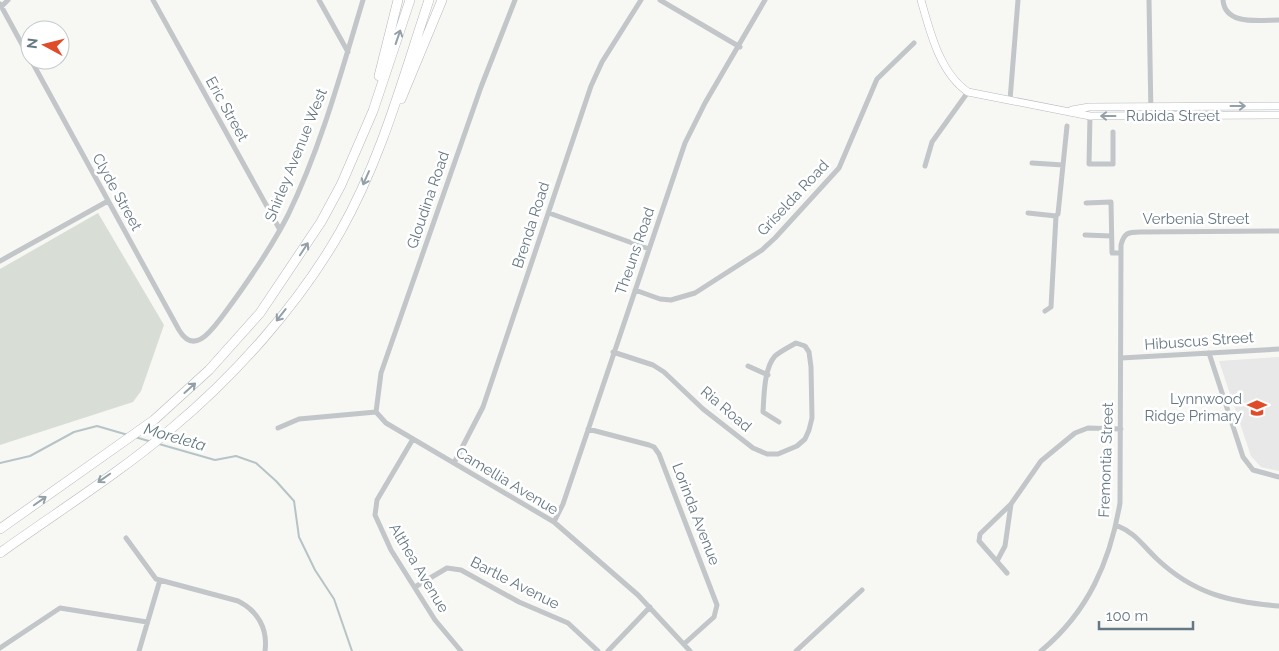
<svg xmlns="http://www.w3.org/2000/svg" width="1279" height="651" viewBox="0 0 1279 651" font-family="Raleway,sans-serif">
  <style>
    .built { fill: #e7e8e7 }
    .green { fill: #d8ded5 }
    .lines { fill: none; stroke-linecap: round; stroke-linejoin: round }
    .stream { stroke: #b7c4c7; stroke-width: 2 }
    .secondary-casing { stroke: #b4babe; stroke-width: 8 }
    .highway-casing { stroke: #b5b9bb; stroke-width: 10 }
    .street { stroke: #c2c6c9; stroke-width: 5 }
    .secondary { stroke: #fff; stroke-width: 7 }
    .highway { stroke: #fff; stroke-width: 9 }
    .oneway { stroke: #94a0a9 }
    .labels { text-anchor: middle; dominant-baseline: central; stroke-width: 5; stroke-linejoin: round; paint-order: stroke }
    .street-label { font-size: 15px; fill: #667884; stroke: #fff }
    .poi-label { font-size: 15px; fill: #667884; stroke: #fff; text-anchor: end }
    .water-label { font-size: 16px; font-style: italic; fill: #627a80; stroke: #fff }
  </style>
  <rect width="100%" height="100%" fill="#f7f7f4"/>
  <path class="built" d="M 1279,357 L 1279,471 L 1261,467 L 1251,456 L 1219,361 Z"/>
  <path class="green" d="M 98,213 L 164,325 L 141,391 L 133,402 L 0,445 L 0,269 Z"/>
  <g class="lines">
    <path class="stream" d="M 135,437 L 152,442
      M 159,444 L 215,460 L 236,456 L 256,463 L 276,481 L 294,501 L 299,537 L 315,570 L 334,599 L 352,651
      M 0,463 L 30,456 L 74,432 L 97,426 L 128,435"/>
    <defs>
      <path id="secondary" d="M 921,0 C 930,32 940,73 968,92 L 1090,116 L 1279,115
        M 1072,110 L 1089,107 L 1279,106"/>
      <path id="highway" d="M 379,76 L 398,0
        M 401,99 L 442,0
        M 0,529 L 154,420 L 209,370 L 260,313 L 321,222 L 341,185 L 373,111 L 410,0
        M 0,553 C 57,512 118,474 171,429 C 235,376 299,304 340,232 C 381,160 403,78 429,0"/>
    </defs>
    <use href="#secondary" class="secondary-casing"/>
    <use href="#highway" class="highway-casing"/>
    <path class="street" d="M 153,0 L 280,230
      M 319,0 L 348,52
      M 660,0 L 740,47
      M 1149,0 L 1151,116
      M 1223,0 C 1225,26 1260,20 1279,20
      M 0,4 L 30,59
      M 1,7 L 8,0
      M 31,60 L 179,330 C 195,357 213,328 224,314 C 247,283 270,250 288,215 C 321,147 341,73 363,0
      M 1010,100 L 1018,0
      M 1090,116 L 1089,164 L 1113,164 L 1113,132
      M 1032,163 L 1063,165
      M 925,166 L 932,142 L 968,92
      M 1086,203 L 1111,202 L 1112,253 L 1121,253
      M 549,213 L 649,249
      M 1028,213 L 1056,216 L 1058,214 L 1067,126
      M 1085,235 L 1111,236
      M 0,261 L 108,201
      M 635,290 L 660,299 L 671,300 L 695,293 L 762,250 L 775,238 L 839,168 L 877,79 L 914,43
      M 1045,311 L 1051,307 L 1056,216
      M 613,352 L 653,365 L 664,372 L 703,409 L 753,448 L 767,454 L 778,454 L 797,446 L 805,439 L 809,430 L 812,418 L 811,367 L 809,352 L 805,346 L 796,343 C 789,347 781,351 775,356 C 764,368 764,396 763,412 L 779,422
      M 1209,353 L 1243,457 L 1253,470 L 1279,477
      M 1121,358 L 1279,349
      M 748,366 L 768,375
      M 376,412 L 381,373 L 481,87 L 515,0
      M 376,412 L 386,423 L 554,522 L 638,595 L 690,651
      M 278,428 L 299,419 L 376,412
      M 588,429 L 649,445 L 654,447 L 659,454 L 717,605 L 714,617 L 684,644
      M 413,439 L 377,500 L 375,515 L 391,550 L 435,620 L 461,651
      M 454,463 L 483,407 L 591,86 L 602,62 L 641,0
      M 554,522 L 563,504 L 685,143 L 705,103 L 765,0
      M 1116,525 C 1137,534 1141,544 1157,559 C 1194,594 1230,602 1279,606
      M 126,538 L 156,579 L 238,601 C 258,611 268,629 265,651
      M 997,561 L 1005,546 L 1011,504
      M 1007,573 L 979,541 L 980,534 L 1011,504 L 1041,461 L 1075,433 L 1088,428 L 1121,429
      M 415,587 L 447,568 L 461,570 L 519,602 L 568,623 L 598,651
      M 0,648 L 60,608 L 147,622
      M 139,651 L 160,580
      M 608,651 L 650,607
      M 796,651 L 862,590
      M 1041,651 C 1088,612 1110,562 1120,503 L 1121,245 C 1124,233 1128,232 1140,232 L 1279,231"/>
    <use href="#secondary" class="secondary"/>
    <use href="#highway" class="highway"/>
  </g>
  <defs><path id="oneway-shaft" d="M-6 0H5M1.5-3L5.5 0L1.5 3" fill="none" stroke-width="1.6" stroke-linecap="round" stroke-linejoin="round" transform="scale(1.25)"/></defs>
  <g class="oneway">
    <use href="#oneway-shaft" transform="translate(398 37) rotate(-71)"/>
    <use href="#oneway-shaft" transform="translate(1238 106)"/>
    <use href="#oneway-shaft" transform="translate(1108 116) rotate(180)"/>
    <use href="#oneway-shaft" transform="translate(366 178) rotate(114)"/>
    <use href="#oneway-shaft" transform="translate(304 249) rotate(-57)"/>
    <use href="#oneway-shaft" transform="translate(281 315) rotate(128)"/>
    <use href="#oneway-shaft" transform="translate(190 388) rotate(-42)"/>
    <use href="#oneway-shaft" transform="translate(104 478) rotate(145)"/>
    <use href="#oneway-shaft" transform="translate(40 501) rotate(-35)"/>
  </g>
  <defs>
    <symbol id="school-bare" viewBox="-9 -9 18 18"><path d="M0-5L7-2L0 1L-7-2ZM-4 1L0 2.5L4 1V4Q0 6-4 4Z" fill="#e04c2a" stroke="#fff" stroke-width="2.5" paint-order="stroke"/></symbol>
  </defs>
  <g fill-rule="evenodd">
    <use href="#school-bare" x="1243" y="394" width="28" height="28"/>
  </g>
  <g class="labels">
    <g class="street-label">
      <text transform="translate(227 109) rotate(61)">Eric Street</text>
      <text x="1173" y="116">Rubida Street</text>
      <text transform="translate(296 155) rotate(-68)">Shirley Avenue West</text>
      <text transform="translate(117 192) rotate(61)">Clyde Street</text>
      <text transform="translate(793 198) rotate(-47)">Griselda Road</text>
      <text transform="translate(428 200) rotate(-71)">Gloudina Road</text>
      <text x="1196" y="219">Verbenia Street</text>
      <text transform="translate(531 225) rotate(-72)">Brenda Road</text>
      <text transform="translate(635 251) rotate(-71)">Theuns Road</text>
      <text transform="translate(1199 341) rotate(-4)">Hibuscus Street</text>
      <text transform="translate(726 409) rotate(40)">Ria Road</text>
      <text transform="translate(1106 460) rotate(-88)">Fremontia Street</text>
      <text transform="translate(507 481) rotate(31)">Camellia Avenue</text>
      <text transform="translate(696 514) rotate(69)">Lorinda Avenue</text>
      <text transform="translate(419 568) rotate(59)">Althea Avenue</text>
      <text transform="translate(515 583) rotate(27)">Bartle Avenue</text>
    </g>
    <g class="poi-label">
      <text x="1242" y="399">Lynnwood<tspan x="1242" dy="17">Ridge Primary</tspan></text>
    </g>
    <g class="water-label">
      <text transform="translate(175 437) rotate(16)">Moreleta</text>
    </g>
  </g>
  <g transform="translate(45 45) rotate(277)"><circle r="24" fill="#ffffff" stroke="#c2c9ce"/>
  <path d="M0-4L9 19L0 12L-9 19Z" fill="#e04c2a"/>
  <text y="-8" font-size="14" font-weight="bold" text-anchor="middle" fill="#667884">N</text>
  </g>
  <path d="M1099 621v8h94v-8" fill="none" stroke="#667884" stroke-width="2.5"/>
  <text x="1106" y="621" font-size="15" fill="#667884" stroke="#ffffff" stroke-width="4" paint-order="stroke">100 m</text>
</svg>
